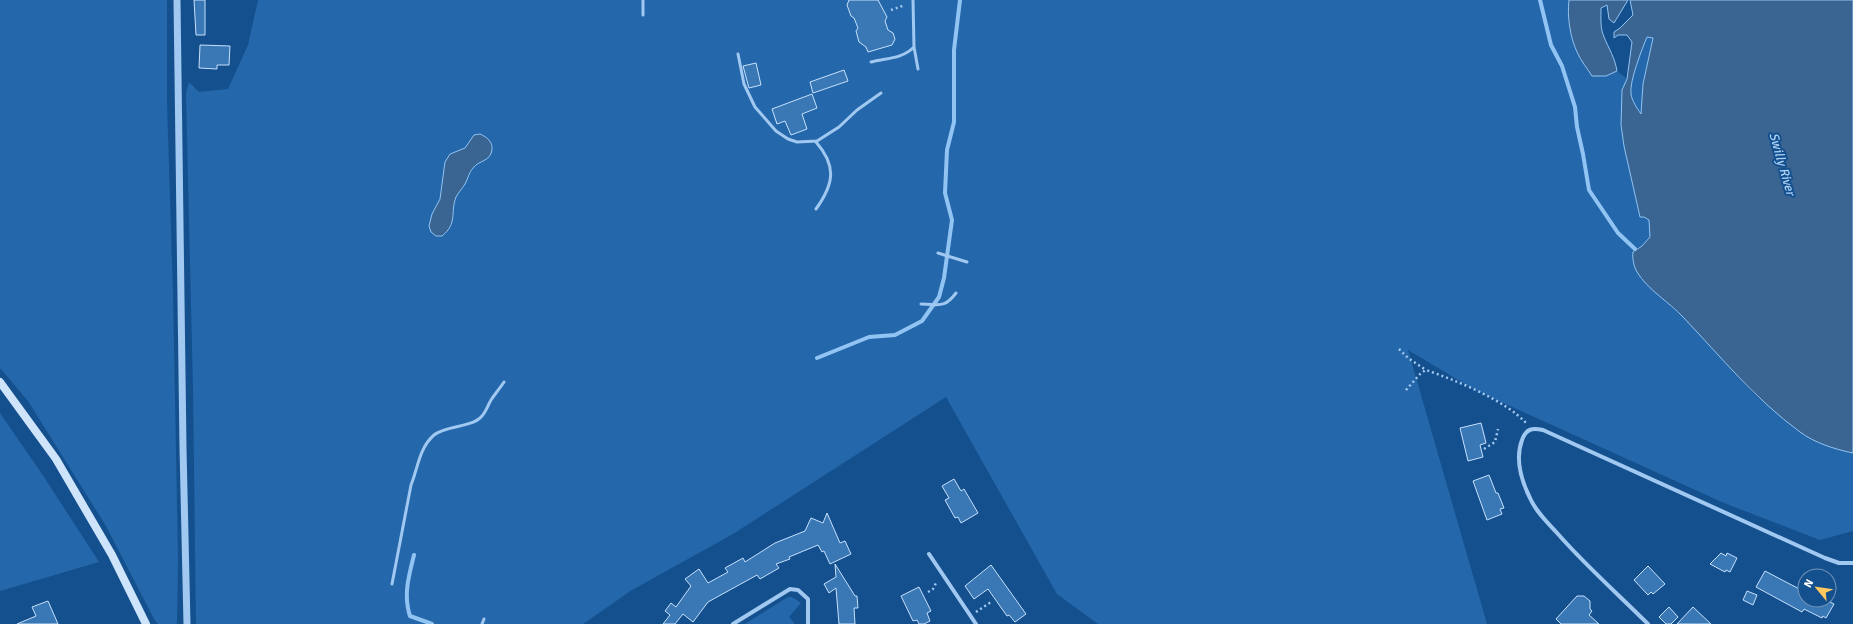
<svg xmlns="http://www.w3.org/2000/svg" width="1853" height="624" viewBox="0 0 1853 624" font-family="Signika,sans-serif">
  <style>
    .green { fill: #2468ab }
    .water { fill: #3a6592; stroke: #92c4f3; fill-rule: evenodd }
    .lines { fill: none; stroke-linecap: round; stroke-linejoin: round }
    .stream { stroke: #92c4f3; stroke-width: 4 }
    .building { fill: #3977b5; stroke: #c6e1fc }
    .path { stroke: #a0c8f0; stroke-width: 2.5; stroke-dasharray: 2 3; stroke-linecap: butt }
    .service { stroke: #a0c8f0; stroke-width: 3 }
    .minor { stroke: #a0c8f0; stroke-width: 4 }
    .tertiary { stroke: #a0c8f0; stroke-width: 7 }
    .secondary { stroke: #cee4fb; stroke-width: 8 }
    .labels { text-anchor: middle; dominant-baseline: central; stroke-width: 4; stroke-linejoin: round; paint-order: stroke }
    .water-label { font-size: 13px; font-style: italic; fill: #acd2f7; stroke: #15508e }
  </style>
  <rect width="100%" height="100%" fill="#15508e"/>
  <path class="green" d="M 0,0 L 167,0 L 167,103 L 173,294 L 178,557 L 177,623 L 175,624 L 158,624 L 154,619 L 106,526 L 28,401 L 0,368 Z
    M 258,0 L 1569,0 C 1567,13 1570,40 1577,52 C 1581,59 1599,70 1606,76 L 1617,71 L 1627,79 L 1622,90 L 1621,125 L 1624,146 L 1640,217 L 1644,217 L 1649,220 L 1651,236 L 1642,246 L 1635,249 L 1637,272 L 1657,294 L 1682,316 L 1754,394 L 1802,433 L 1820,443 L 1853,453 L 1853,531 L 1820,540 L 1724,503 L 1475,390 L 1408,350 L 1487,624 L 1098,624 L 1057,594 L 946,397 L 733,534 L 632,590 L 583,624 L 196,624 L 193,388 L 186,93 L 189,82 L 199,92 L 228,89 L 248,45 Z
    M 1647,37 L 1653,37 L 1643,84 L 1641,114 C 1637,108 1633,102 1631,95 C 1629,82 1642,49 1647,37 Z
    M 0,413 L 44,477 L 99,562 L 0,591 Z
    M 788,597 L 792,597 L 801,603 L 789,617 L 795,624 L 745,624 Z"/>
  <path class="water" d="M 1569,0 L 1628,0 L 1614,23 L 1609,19 L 1607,5 L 1601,8 C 1601,18 1600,28 1604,37 C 1609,49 1615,58 1617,71 L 1606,76 L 1592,76 C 1587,68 1581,61 1577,52 C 1570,37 1567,16 1569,0 Z
    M 1630,0 L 1853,0 L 1853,453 C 1834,449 1815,443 1800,432 C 1755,399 1721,357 1683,317 C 1669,302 1648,290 1637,272 C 1634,267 1632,258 1633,252 L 1642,246 L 1650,237 L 1649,220 L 1644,217 L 1640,217 L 1624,146 L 1621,125 L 1622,90 L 1627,79 L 1632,42 L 1627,35 L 1618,35 L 1614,38 L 1614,32 L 1620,28 L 1633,15 ZM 1647,37 L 1653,38 L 1643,84 L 1641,114 C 1637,108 1632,101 1631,94 C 1629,82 1642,49 1647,37 Z
    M 480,134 C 487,137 493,142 492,150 C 490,162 479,160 473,168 C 469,172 468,179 465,184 C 462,189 458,193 456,197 C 450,213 458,223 442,236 L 436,236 L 431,232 L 429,226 L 432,214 L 440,199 L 445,162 L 450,154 L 465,148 L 474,135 Z"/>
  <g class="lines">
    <path class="stream" d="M 1540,0 L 1551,45 L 1562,66 L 1575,107 L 1577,127 L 1583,154 L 1589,190 L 1618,233 L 1635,249
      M 817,358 L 869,337 L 895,335 L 922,321 L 939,297 L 944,278 L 952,220 L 945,193 L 947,150 L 954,122 L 954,50 L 960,0
      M 414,555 C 409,575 403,595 410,616 L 432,624"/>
  </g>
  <path class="building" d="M 194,0 L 205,0 L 205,35 L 196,35 Z
    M 849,0 L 878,0 L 887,17 L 885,21 L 888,30 L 893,33 L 895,39 L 892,45 L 868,52 L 866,47 L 859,42 L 856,31 L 858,28 L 854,18 L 851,16 L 847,5 Z
    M 200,45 L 230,46 L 229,65 L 217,65 L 217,69 L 199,68 Z
    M 756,63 L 761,85 L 749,88 L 743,66 Z
    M 844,70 L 848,81 L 813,93 L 810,82 Z
    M 812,94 L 817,108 L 802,114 L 807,129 L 791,135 L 785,121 L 777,124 L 772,109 Z
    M 1481,423 L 1486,443 L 1480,445 L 1483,457 L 1468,461 L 1460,428 Z
    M 1489,475 L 1496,493 L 1498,493 L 1504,508 L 1500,509 L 1502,514 L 1487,520 L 1473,481 Z
    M 954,479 L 961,491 L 964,489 L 978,513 L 961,523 L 958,517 L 955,518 L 945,500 L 949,498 L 942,486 Z
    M 827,513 L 840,543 L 845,541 L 851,554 L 830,564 L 824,551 L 822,552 L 818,545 L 789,557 L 790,559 L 776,564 L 779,568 L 760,579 L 757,575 L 708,602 L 693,622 L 683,614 L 675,624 L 663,624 L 670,615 L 665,611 L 671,603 L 676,607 L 691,586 L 685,579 L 699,569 L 708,583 L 728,572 L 725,568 L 743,558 L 745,562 L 775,543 L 805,531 L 811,518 L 823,523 Z
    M 1721,553 L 1726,556 L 1727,553 L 1737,558 L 1730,572 L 1726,570 L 1725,572 L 1710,564 Z
    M 835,564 L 855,596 L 857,596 L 858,608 L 854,608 L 855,624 L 839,624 L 836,588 L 829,593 L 824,584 L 836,577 Z
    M 991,565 L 1026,614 L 1015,622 L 1009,615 L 1007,616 L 988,589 L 974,599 L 965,586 Z
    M 1648,566 L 1665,584 L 1653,594 L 1651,592 L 1648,595 L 1634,580 Z
    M 1765,571 L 1805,592 L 1805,600 L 1826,600 L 1834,604 L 1826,618 L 1823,616 L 1822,618 L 1804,609 L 1802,612 L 1756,587 Z
    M 919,587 L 931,611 L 927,613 L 930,621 L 924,624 L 919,624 L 917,620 L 913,621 L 901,596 Z
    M 1747,591 L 1757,595 L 1753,605 L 1743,600 Z
    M 1577,596 L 1584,596 L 1590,601 L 1590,609 L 1592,611 L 1589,615 L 1599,624 L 1561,624 L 1556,619 Z
    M 48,601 L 58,624 L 17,624 L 36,616 L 32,607 Z
    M 1669,607 L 1678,617 L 1671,624 L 1666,624 L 1659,617 Z
    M 1693,607 L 1711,624 L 1677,624 Z"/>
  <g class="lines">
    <path class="path" d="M 891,10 L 905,5
      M 1399,349 L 1408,358 L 1426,370
      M 1406,390 L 1421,373 L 1426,370 C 1455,380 1505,400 1526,423
      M 1484,449 L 1495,442 L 1498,429
      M 928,592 L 933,589 L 937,581
      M 976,612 L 991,602"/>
    <path class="service" d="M 643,0 L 643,15
      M 913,0 L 914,47 L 918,69
      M 738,54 L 744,84 L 755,107 L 776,131 L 788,139 L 797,142 L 817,141 L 839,127 L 857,110 L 881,93
      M 871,62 C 887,58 902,59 914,47
      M 816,142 C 837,166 834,184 816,209
      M 938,253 L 967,262
      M 921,304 C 939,304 944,309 956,293
      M 392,584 L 411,485 C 418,468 419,448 434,435 C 446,425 472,428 482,416 C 486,412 488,405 491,400 C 495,394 500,388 504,382
      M 482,624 L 484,619"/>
    <path class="minor" d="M 929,554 L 976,624
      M 733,624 L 790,589 L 798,590 L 808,599 L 808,624
      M 1648,624 C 1618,594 1586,566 1558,534 C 1548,523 1536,512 1530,498 C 1521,480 1515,459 1522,440 C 1526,428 1533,428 1543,430 L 1825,558 L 1839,563 L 1853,563"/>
    <path class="tertiary" d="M 177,0 L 183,448 L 187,624"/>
    <path class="secondary" d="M 0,382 L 56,459 L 112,555 L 146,624"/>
  </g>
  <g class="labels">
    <g class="water-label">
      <text transform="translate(1782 164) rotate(74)">Swilly River</text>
    </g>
  </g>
  <g transform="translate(1817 588) rotate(299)"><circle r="19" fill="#15508e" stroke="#7396bb"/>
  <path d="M0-3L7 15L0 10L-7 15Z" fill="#ffc85f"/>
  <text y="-6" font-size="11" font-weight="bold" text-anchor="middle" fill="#ffffff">N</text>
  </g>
</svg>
